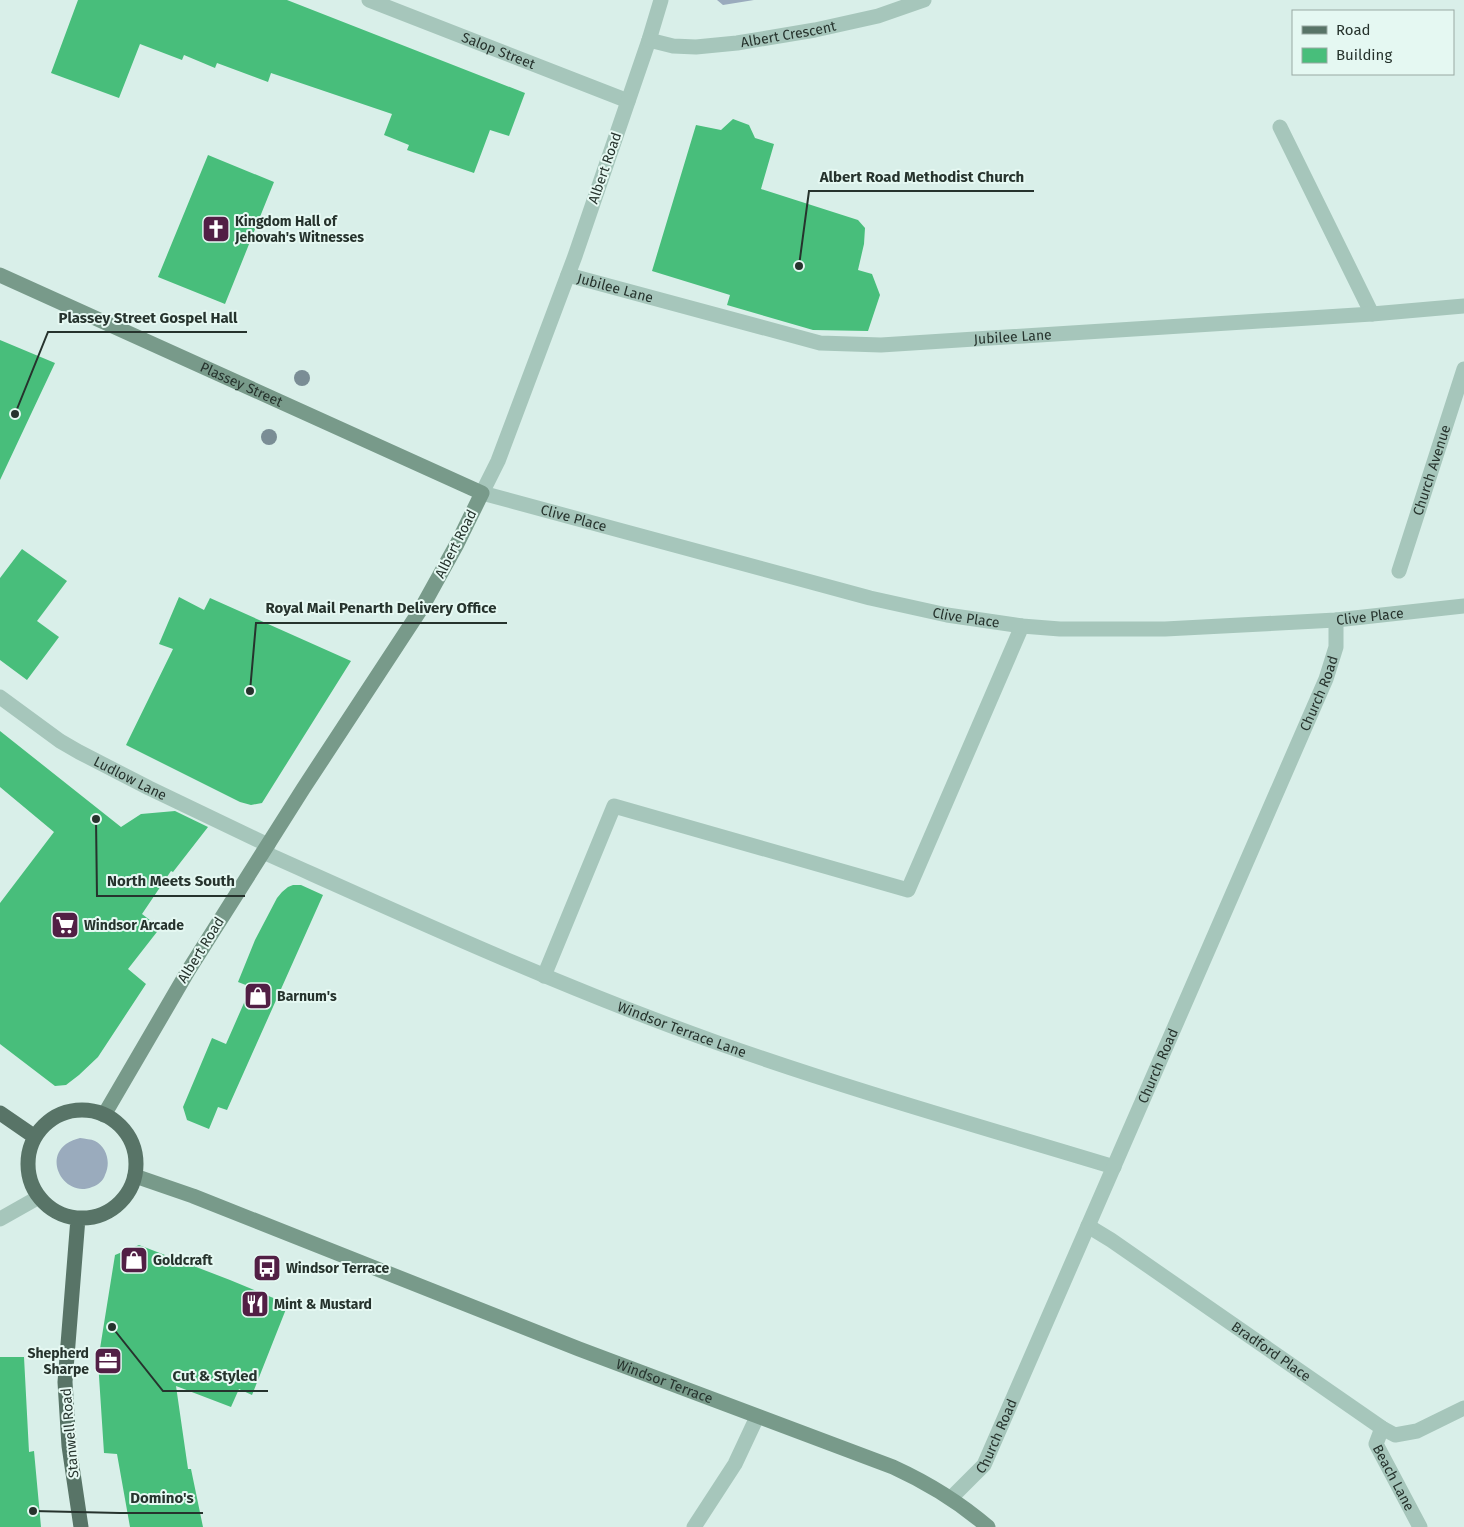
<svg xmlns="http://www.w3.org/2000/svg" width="1464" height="1527" viewBox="0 0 1464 1527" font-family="'Fira Sans',sans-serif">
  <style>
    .green { fill: #9aabbd }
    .building { fill: #48be7b }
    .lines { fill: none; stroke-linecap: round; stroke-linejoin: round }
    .lane { stroke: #a6c6bb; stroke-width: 15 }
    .street { stroke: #a6c6bb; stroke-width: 15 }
    .secondary { stroke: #789a8a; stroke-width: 15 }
    .primary { stroke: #587467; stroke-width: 15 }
    .tree { fill: #7a8d95 }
    .labels { text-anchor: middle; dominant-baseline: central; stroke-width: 4; stroke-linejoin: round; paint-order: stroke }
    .street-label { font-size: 14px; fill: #26332d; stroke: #e5f8f2 }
    .poi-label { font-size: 14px; font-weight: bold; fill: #26332d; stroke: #e5f8f2; text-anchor: start }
    .leader { fill: none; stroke: #26332d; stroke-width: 2 }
    .callout-dot { fill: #26332d; stroke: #e5f8f2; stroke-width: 2 }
    .callout-label { font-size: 15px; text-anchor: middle; font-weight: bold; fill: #26332d; stroke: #e5f8f2; stroke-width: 4; stroke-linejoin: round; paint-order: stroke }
  </style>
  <rect width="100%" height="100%" fill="#d9efe9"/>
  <path class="green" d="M 717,0 L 754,0 L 723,5 Z
    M 80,1138 C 85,1139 91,1139 95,1141 C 107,1147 111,1163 105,1175 C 103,1181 98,1185 92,1187 C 66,1198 43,1161 66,1144 C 70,1141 76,1139 80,1138 Z"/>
  <path class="building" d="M 78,0 L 287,0 L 525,93 L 509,136 L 490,130 L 474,173 L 407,150 L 409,145 L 384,135 L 392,114 L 271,73 L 268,82 L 217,63 L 215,68 L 184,55 L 182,60 L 140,44 L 119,98 L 51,73 Z
    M 733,119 L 749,125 L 755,138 L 774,144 L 761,189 L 858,220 L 865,228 L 864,244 L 858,270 L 872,274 L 880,295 L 868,331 L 813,330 L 727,305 L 730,295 L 652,271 L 696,125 L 721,130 Z
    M 208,155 L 274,182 L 225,304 L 158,277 Z
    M 0,340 L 55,363 L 0,480 Z
    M 22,549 L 67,581 L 37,621 L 59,637 L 27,680 L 0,660 L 0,578 Z
    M 179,597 L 204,610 L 210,598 L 351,661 L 262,803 L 251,805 L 240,802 L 126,745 L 173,649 L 159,644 Z
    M 0,731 L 121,827 L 141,814 L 175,811 L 208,827 L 173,872 L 171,871 L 142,914 L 160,928 L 128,969 L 146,984 L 98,1057 L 79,1075 L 66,1085 L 55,1086 L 0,1044 L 0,903 L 54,832 L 0,787 Z
    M 293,885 L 301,885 L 323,895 L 227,1110 L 218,1107 L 209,1129 L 187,1120 L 183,1107 L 212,1038 L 226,1044 L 251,987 L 238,982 L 255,940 L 277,898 L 282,892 L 288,887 Z
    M 139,1245 L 230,1280 L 288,1304 L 252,1395 L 239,1389 L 231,1407 L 176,1386 L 188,1469 L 191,1469 L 203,1527 L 130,1527 L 117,1454 L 104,1453 L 98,1361 L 115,1255 Z
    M 0,1357 L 24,1357 L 29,1452 L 34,1451 L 41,1527 L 0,1527 Z"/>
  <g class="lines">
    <g class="lane">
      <path d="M 1280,127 L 1372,314"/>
      <path id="s1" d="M 568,275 L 820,343 L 881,345 L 1372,314 L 1464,306"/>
      <path id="s2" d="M 263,852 C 413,919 563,988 718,1043 C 848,1089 982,1127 1114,1167"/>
      <path d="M 544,976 L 614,806 L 908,890 L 1022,626"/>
      <path d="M 694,1527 L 735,1464 L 757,1417"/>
    </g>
    <g class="street">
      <path id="s3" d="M 369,0 L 628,101"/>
      <path id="s4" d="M 661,0 L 649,40 L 575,256 L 498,461 L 482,493 L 870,598 L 947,615 L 1022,626 L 1060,629 L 1165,629 L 1336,620 L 1464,606"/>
      <path id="s5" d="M 649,40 L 673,46 L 696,47 L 737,43 L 815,30 L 878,16 L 924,0"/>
      <path id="s6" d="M 1399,571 L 1464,369"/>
      <path id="s7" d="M 0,697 L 60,741 L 79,752 L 149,788 L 268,845"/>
      <path d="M 0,1219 L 39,1197"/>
      <path id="s8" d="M 1088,1226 L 1111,1240 L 1382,1428 L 1395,1435 L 1417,1431 L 1464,1408"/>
      <path id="s9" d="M 1382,1428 L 1376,1444 L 1420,1527"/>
      <path id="s10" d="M 951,1498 L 984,1465 L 1326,679 L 1336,647 L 1336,620"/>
    </g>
    <g class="secondary">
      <path id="s11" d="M 0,275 L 482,493 L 457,544 L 421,609 L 303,789 L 188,971 L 104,1115"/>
      <path id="s12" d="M 135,1176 L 193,1196 L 579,1349 L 893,1467 C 928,1483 959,1502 988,1527"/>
    </g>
    <path class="primary" d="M28 1164a54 54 0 1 1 108 0a54 54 0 1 1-108 0Z
      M 0,1113 L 35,1137
      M 78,1218 L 65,1382 L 69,1446 L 81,1527"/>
  </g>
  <g class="tree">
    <circle cx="302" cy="378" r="8"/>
    <circle cx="269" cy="437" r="8"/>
  </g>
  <defs>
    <symbol id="church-square" viewBox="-11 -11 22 22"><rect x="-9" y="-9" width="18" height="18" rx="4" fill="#521f45" stroke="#e5f8f2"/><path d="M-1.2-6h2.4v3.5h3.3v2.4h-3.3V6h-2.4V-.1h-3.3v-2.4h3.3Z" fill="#fff"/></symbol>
    <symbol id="supermarket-square" viewBox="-11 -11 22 22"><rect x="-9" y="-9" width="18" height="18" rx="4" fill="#521f45" stroke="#e5f8f2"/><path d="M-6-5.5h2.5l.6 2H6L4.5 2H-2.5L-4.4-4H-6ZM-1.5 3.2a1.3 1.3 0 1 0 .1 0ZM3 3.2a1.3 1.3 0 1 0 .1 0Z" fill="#fff"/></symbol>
    <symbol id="shop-square" viewBox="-11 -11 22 22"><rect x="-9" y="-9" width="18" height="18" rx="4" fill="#521f45" stroke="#e5f8f2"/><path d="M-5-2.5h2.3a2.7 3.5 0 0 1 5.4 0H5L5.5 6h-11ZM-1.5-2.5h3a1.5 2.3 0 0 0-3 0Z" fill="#fff"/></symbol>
    <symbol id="bus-square" viewBox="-11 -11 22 22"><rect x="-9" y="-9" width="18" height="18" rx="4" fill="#521f45" stroke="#e5f8f2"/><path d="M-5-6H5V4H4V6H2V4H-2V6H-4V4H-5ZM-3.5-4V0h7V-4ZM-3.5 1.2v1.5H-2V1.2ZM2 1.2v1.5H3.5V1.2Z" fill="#fff"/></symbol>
    <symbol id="restaurant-square" viewBox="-11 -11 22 22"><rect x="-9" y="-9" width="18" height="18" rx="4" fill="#521f45" stroke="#e5f8f2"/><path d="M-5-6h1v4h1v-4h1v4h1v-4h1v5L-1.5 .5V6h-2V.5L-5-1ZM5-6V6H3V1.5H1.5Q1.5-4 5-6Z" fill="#fff"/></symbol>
    <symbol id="office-square" viewBox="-11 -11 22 22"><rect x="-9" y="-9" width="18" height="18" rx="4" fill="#521f45" stroke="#e5f8f2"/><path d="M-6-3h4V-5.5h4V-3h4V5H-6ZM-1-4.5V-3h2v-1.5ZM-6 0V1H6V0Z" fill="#fff"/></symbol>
  </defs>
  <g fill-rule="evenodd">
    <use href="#church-square" x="200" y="213" width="32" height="32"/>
    <use href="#supermarket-square" x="49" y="909" width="32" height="32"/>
    <use href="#shop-square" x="242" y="980" width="32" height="32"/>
    <use href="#shop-square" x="118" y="1244" width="32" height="32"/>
    <use href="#bus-square" x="251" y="1252" width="32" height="32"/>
    <use href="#restaurant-square" x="239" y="1288" width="32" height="32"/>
    <use href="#office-square" x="92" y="1345" width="32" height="32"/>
  </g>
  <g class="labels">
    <g class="street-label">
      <text stroke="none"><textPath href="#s5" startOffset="141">Albert Crescent</textPath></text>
      <text stroke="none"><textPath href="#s3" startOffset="139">Salop Street</textPath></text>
      <text transform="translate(605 168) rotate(-71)">Albert Road</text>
      <text stroke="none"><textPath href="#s1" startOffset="49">Jubilee Lane</textPath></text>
      <text stroke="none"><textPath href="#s1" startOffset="454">Jubilee Lane</textPath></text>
      <text stroke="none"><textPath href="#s11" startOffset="265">Plassey Street</textPath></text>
      <text stroke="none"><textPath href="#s6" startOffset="106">Church Avenue</textPath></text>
      <text stroke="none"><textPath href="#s4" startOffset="620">Clive Place</textPath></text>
      <text transform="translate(456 544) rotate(-63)">Albert Road</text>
      <text stroke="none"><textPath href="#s4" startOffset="1430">Clive Place</textPath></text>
      <text stroke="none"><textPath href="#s4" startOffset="1025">Clive Place</textPath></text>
      <text stroke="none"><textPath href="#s10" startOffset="888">Church Road</textPath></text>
      <text stroke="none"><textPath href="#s7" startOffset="154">Ludlow Lane</textPath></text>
      <text transform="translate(201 950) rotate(-58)">Albert Road</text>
      <text stroke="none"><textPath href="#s2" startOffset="455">Windsor Terrace Lane</textPath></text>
      <text stroke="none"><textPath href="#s10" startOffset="482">Church Road</textPath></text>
      <text stroke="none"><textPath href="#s8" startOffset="222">Bradford Place</textPath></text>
      <text stroke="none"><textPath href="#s12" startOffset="568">Windsor Terrace</textPath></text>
      <text transform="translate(70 1433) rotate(-95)">Stanwell Road</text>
      <text stroke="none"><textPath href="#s10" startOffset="78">Church Road</textPath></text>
      <text stroke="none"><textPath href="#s9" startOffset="55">Beach Lane</textPath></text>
    </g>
    <g class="poi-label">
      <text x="235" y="221">Kingdom Hall of<tspan x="235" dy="16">Jehovah's Witnesses</tspan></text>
      <text x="84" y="925">Windsor Arcade</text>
      <text x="277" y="996">Barnum's</text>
      <text x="153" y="1260">Goldcraft</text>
      <text x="286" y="1268">Windsor Terrace</text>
      <text x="274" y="1304">Mint &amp; Mustard</text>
      <text x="89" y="1353" text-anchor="end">Shepherd<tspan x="89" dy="16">Sharpe</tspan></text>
    </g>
  </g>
  <path class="leader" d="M799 266L809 191H1034M15 414L48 332H247M250 691L256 623H507M96 819L97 896H245M112 1327L163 1391H268M33 1511L120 1513H203"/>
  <g class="callout-dot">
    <circle cx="799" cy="266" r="5"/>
    <circle cx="15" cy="414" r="5"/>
    <circle cx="250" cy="691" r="5"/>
    <circle cx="96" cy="819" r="5"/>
    <circle cx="112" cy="1327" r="5"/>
    <circle cx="33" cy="1511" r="5"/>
  </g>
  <g class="callout-label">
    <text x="922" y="182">Albert Road Methodist Church</text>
    <text x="148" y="323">Plassey Street Gospel Hall</text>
    <text x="381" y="613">Royal Mail Penarth Delivery Office</text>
    <text x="171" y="886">North Meets South</text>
    <text x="215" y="1381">Cut &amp; Styled</text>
    <text x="162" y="1503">Domino's</text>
  </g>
  <rect x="1292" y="10" width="162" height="65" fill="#e5f8f2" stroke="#99a9a3"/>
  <rect x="1302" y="26" width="25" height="8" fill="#587467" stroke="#99a9a3"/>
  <text x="1336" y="35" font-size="15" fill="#26332d">Road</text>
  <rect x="1302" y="48" width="25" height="15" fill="#48be7b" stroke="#99a9a3"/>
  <text x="1336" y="60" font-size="15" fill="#26332d">Building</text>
</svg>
